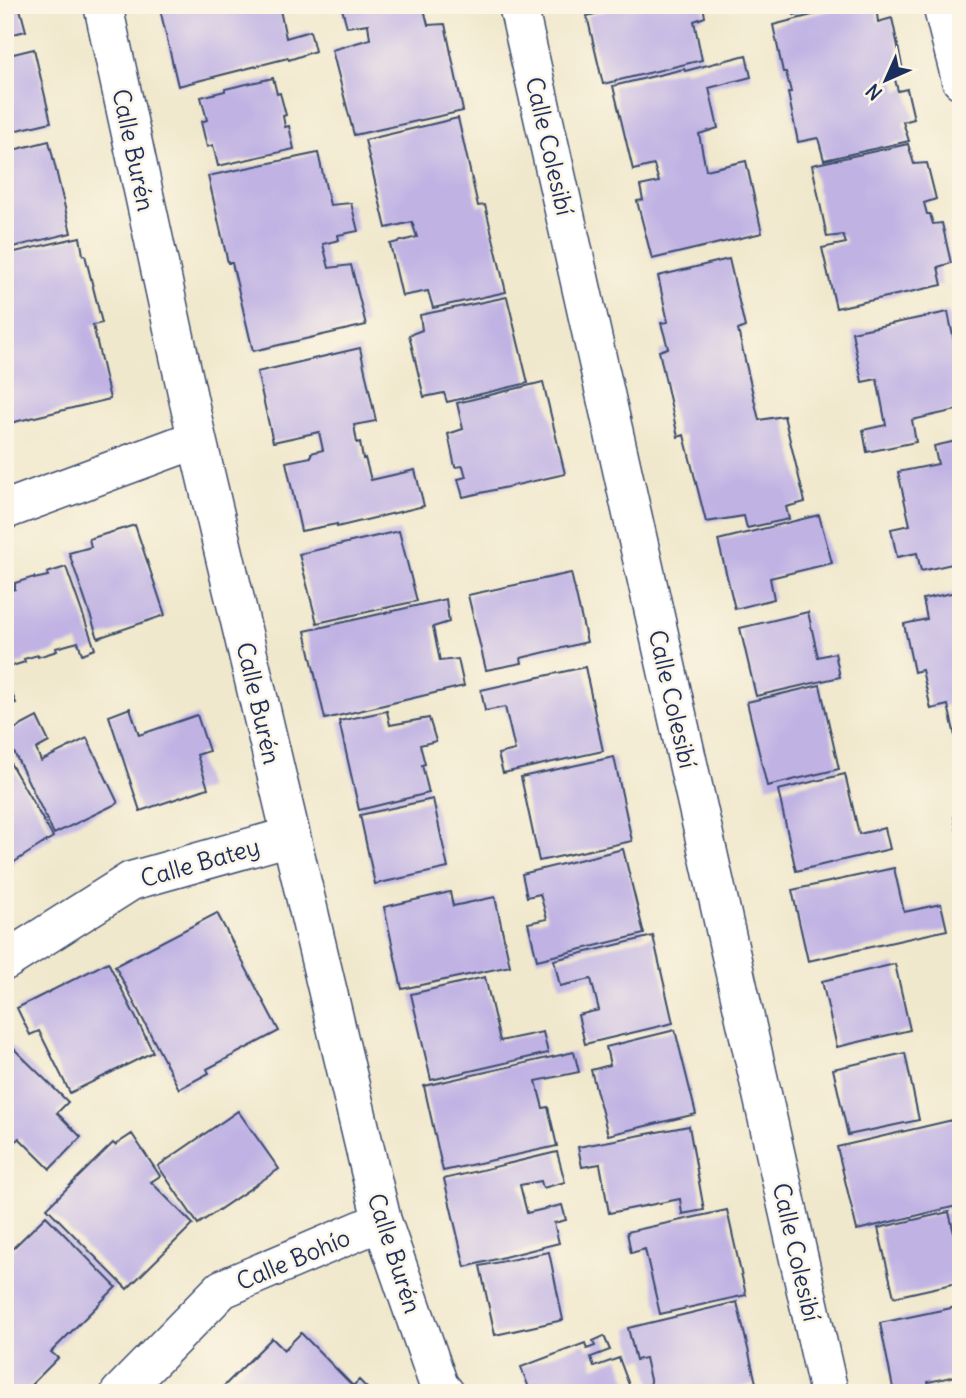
<svg xmlns="http://www.w3.org/2000/svg" width="966" height="1398" viewBox="0 0 966 1398" font-family="Delius,sans-serif">
  <style>
    .building { fill: #c0b3e4 }
    .lines { fill: none; stroke-linecap: round; stroke-linejoin: round }
    .street-casing { stroke: #3b4b6e; stroke-width: 41 }
    .street { stroke: #fff; stroke-width: 38 }
    .labels { text-anchor: middle; dominant-baseline: central; stroke-width: 5; stroke-linejoin: round; paint-order: stroke }
    .street-label { font-size: 24px; fill: #1b2f5e; stroke: #fcf5e5 }
  </style>
  <rect width="100%" height="100%" fill="#fcf5e5"/>
  <filter id="ink" filterUnits="userSpaceOnUse"><feTurbulence type="fractalNoise" baseFrequency=".0143" numOctaves="2"/><feDisplacementMap in="SourceGraphic" scale="14" xChannelSelector="R" yChannelSelector="G"/><feConvolveMatrix kernelMatrix="1 2 1 2 8 2 1 2 1" color-interpolation-filters="sRGB"/></filter>
  <filter id="wash" filterUnits="userSpaceOnUse"><feTurbulence type="fractalNoise" baseFrequency=".00686" numOctaves="4" result="noise"/><feDisplacementMap in="SourceGraphic" scale="28" xChannelSelector="R" yChannelSelector="G"/><feGaussianBlur stdDeviation="1.57" result="paint"/><feColorMatrix in="noise" values="0 0 0 0 0 0 0 0 0 0 0 0 0 0 0 0 0 1.4 0 .05"/><feComposite in="paint" operator="in"/></filter>
  <g filter="url(#wash)">
    <rect width="100%" height="100%" fill="#f0e8cc"/>
    <g id="blocks">
      <path class="building" d="M 5,5 L 19,5 L 26,31 L 5,36 Z
        M 159,5 L 279,5 L 286,38 L 310,31 L 315,51 L 289,60 L 288,58 L 178,86 Z
        M 341,5 L 436,5 L 424,9 L 428,25 L 445,24 L 463,111 L 354,135 L 332,50 L 370,39 L 368,24 L 347,27 Z
        M 616,5 L 703,5 L 705,17 L 694,21 L 702,60 L 603,84 L 587,16 L 613,9 L 612,6 Z
        M 791,5 L 826,5 L 827,6 L 794,15 Z
        M 851,5 L 876,5 L 878,22 L 892,18 L 903,70 L 893,72 L 898,91 L 907,89 L 914,119 L 903,122 L 909,141 L 824,160 L 818,138 L 798,142 L 788,93 L 791,92 L 786,72 L 783,72 L 773,25 Z
        M 34,49 L 51,122 L 5,133 L 5,56 Z
        M 746,55 L 751,77 L 709,88 L 718,128 L 699,134 L 706,170 L 746,161 L 762,233 L 652,259 L 637,201 L 643,200 L 640,186 L 659,182 L 654,165 L 633,170 L 613,86 L 684,69 L 685,71 Z
        M 273,78 L 277,94 L 280,93 L 286,115 L 283,116 L 285,127 L 289,126 L 294,149 L 218,166 L 213,145 L 207,147 L 201,122 L 207,120 L 201,97 L 225,91 L 225,89 Z
        M 458,118 L 478,206 L 485,205 L 506,292 L 433,308 L 428,291 L 402,296 L 390,244 L 417,237 L 412,222 L 386,228 L 365,140 Z
        M 49,141 L 71,233 L 5,249 L 5,152 Z
        M 908,144 L 914,164 L 927,163 L 936,199 L 924,203 L 927,214 L 930,214 L 933,224 L 942,223 L 951,263 L 938,267 L 942,285 L 836,308 L 822,248 L 846,243 L 843,235 L 827,237 L 812,165 Z
        M 318,153 L 330,205 L 351,203 L 358,231 L 338,235 L 339,240 L 323,244 L 329,268 L 351,265 L 366,325 L 253,351 L 232,263 L 228,263 L 208,176 Z
        M 80,237 L 83,255 L 85,255 L 102,323 L 93,325 L 110,399 L 10,423 L 5,405 L 5,343 L 7,342 L 5,335 L 5,273 L 10,272 L 6,254 Z
        M 729,259 L 745,327 L 738,330 L 759,420 L 784,416 L 805,502 L 786,507 L 789,519 L 747,528 L 744,516 L 706,522 L 684,435 L 678,437 L 659,351 L 668,348 L 661,323 L 668,322 L 658,276 Z
        M 507,297 L 528,383 L 447,402 L 444,393 L 424,397 L 409,335 L 422,330 L 420,315 Z
        M 948,312 L 961,375 L 961,409 L 912,420 L 916,442 L 867,452 L 863,430 L 886,425 L 877,379 L 862,382 L 852,332 Z
        M 360,348 L 376,421 L 354,425 L 357,443 L 360,442 L 363,459 L 365,458 L 371,480 L 415,470 L 424,506 L 337,527 L 337,524 L 301,531 L 286,462 L 311,457 L 311,453 L 323,450 L 319,432 L 273,442 L 257,372 Z
        M 543,382 L 565,474 L 463,497 L 458,479 L 466,477 L 463,466 L 455,467 L 448,434 L 463,429 L 457,403 Z
        M 961,440 L 961,562 L 921,571 L 917,553 L 897,557 L 891,529 L 910,525 L 898,472 L 938,464 L 934,446 Z
        M 819,515 L 832,563 L 770,578 L 774,599 L 735,609 L 718,540 Z
        M 135,525 L 165,615 L 98,638 L 69,553 L 91,547 L 89,539 Z
        M 399,531 L 417,601 L 317,623 L 299,554 Z
        M 66,567 L 95,649 L 82,654 L 78,642 L 56,648 L 57,651 L 38,657 L 38,655 L 24,659 L 25,662 L 9,667 L 5,655 L 5,592 L 15,589 L 15,583 L 34,577 L 34,579 L 48,576 L 47,573 Z
        M 571,573 L 587,642 L 521,658 L 522,663 L 486,670 L 468,595 Z
        M 961,591 L 961,735 L 955,736 L 948,705 L 931,709 L 922,670 L 914,672 L 904,624 L 927,619 L 923,599 Z
        M 446,599 L 449,622 L 433,627 L 440,661 L 458,659 L 464,686 L 325,719 L 305,631 Z
        M 808,612 L 818,657 L 835,653 L 840,677 L 756,696 L 740,628 Z
        M 585,667 L 603,751 L 503,773 L 498,754 L 515,750 L 505,707 L 485,711 L 481,690 Z
        M 5,678 L 16,703 L 5,707 Z
        M 820,685 L 839,769 L 767,786 L 747,702 Z
        M 130,708 L 139,735 L 197,715 L 209,751 L 197,755 L 208,788 L 140,811 L 109,716 Z
        M 387,711 L 390,725 L 429,718 L 436,741 L 420,745 L 425,764 L 422,765 L 429,793 L 359,810 L 339,721 Z
        M 37,717 L 49,742 L 36,749 L 41,761 L 87,738 L 118,803 L 54,834 L 5,734 Z
        M 614,757 L 632,841 L 539,861 L 521,777 Z
        M 9,761 L 53,837 L 5,868 L 5,763 Z
        M 845,774 L 859,834 L 885,828 L 890,849 L 796,871 L 778,790 Z
        M 433,799 L 448,868 L 375,884 L 360,815 Z
        M 961,814 L 961,843 L 959,843 L 954,816 Z
        M 623,849 L 644,934 L 537,960 L 528,923 L 547,919 L 540,894 L 527,897 L 522,874 Z
        M 894,868 L 904,912 L 941,904 L 947,930 L 808,961 L 792,890 Z
        M 450,892 L 453,906 L 495,897 L 510,966 L 402,989 L 384,907 Z
        M 217,913 L 279,1031 L 207,1069 L 209,1073 L 179,1089 L 115,966 Z
        M 653,936 L 673,1023 L 585,1044 L 578,1015 L 599,1010 L 591,979 L 560,986 L 554,960 Z
        M 108,962 L 153,1052 L 70,1093 L 39,1031 L 30,1035 L 17,1008 Z
        M 895,964 L 910,1030 L 837,1047 L 822,981 Z
        M 485,977 L 500,1041 L 543,1032 L 548,1053 L 431,1080 L 411,994 Z
        M 675,1030 L 696,1114 L 608,1135 L 591,1070 L 610,1065 L 606,1047 Z
        M 8,1043 L 68,1102 L 57,1113 L 81,1137 L 50,1169 L 19,1138 L 11,1146 L 5,1139 L 5,1046 Z
        M 574,1052 L 579,1072 L 536,1081 L 543,1108 L 548,1107 L 557,1146 L 443,1171 L 424,1086 Z
        M 905,1053 L 919,1120 L 848,1135 L 833,1069 Z
        M 238,1111 L 279,1169 L 198,1224 L 158,1166 Z
        M 961,1118 L 961,1205 L 857,1230 L 837,1147 Z
        M 689,1126 L 704,1210 L 682,1214 L 680,1199 L 609,1213 L 600,1164 L 582,1167 L 578,1147 Z
        M 132,1134 L 160,1176 L 151,1182 L 193,1224 L 127,1289 L 47,1208 L 113,1143 L 115,1145 Z
        M 557,1152 L 565,1182 L 543,1188 L 541,1181 L 520,1185 L 527,1213 L 562,1205 L 566,1220 L 554,1223 L 559,1243 L 465,1267 L 444,1179 Z
        M 727,1210 L 746,1295 L 660,1314 L 645,1249 L 631,1253 L 627,1232 Z
        M 949,1212 L 961,1263 L 961,1282 L 894,1297 L 878,1228 Z
        M 46,1216 L 116,1287 L 51,1352 L 58,1358 L 23,1393 L 5,1393 L 5,1256 Z
        M 549,1252 L 563,1320 L 495,1335 L 480,1266 Z
        M 737,1302 L 756,1383 L 718,1393 L 653,1393 L 645,1358 L 636,1360 L 628,1328 Z
        M 961,1306 L 961,1375 L 928,1382 L 930,1393 L 894,1393 L 880,1323 Z
        M 301,1333 L 353,1386 L 359,1380 L 372,1393 L 217,1393 L 272,1338 L 284,1350 Z
        M 604,1336 L 610,1350 L 591,1357 L 594,1367 L 619,1358 L 632,1393 L 531,1393 L 521,1367 L 585,1343 L 587,1349 L 595,1346 L 593,1341 Z"/>
    </g>
  </g>
  <g filter="url(#ink)">
    <use href="#blocks" fill-opacity="0" stroke="#3b4b6e" stroke-width="2"/>
    <g class="lines">
      <defs>
        <path id="street" d="M 103,5 L 197,439 L 382,1221 L 439,1386 L 445,1393
          M 518,5 L 829,1393
          M 942,5 L 961,80
          M 5,510 L 197,439
          M 5,961 L 131,881 L 291,836
          M 120,1393 L 222,1289 L 382,1221"/>
      </defs>
      <use href="#street" class="street-casing"/>
      <use href="#street" class="street"/>
    </g>
  </g>
  <g class="labels">
    <g class="street-label">
      <text transform="translate(550 146) rotate(77)">Calle Colesibí</text>
      <text transform="translate(134 150) rotate(78)">Calle Burén</text>
      <text transform="translate(673 699) rotate(77)">Calle Colesibí</text>
      <text transform="translate(259 703) rotate(77)">Calle Burén</text>
      <text transform="translate(200 862) rotate(-16)">Calle Batey</text>
      <text transform="translate(797 1252) rotate(77)">Calle Colesibí</text>
      <text transform="translate(395 1253) rotate(72)">Calle Burén</text>
      <text transform="translate(293 1259) rotate(-23)">Calle Bohío</text>
    </g>
  </g>
  <rect width="966" height="1398" fill="none" stroke="#fcf5e5" stroke-width="28"/>
  <g transform="translate(886 80) rotate(225)" stroke="#fcf5e5" stroke-width="5" paint-order="stroke">
  <path d="M0-5L12 26L0 18L-12 26Z" fill="#1b2f5e"/>
  <text y="-10" font-size="19" font-weight="bold" text-anchor="middle" fill="#1b2f5e">N</text>
  </g>
</svg>
